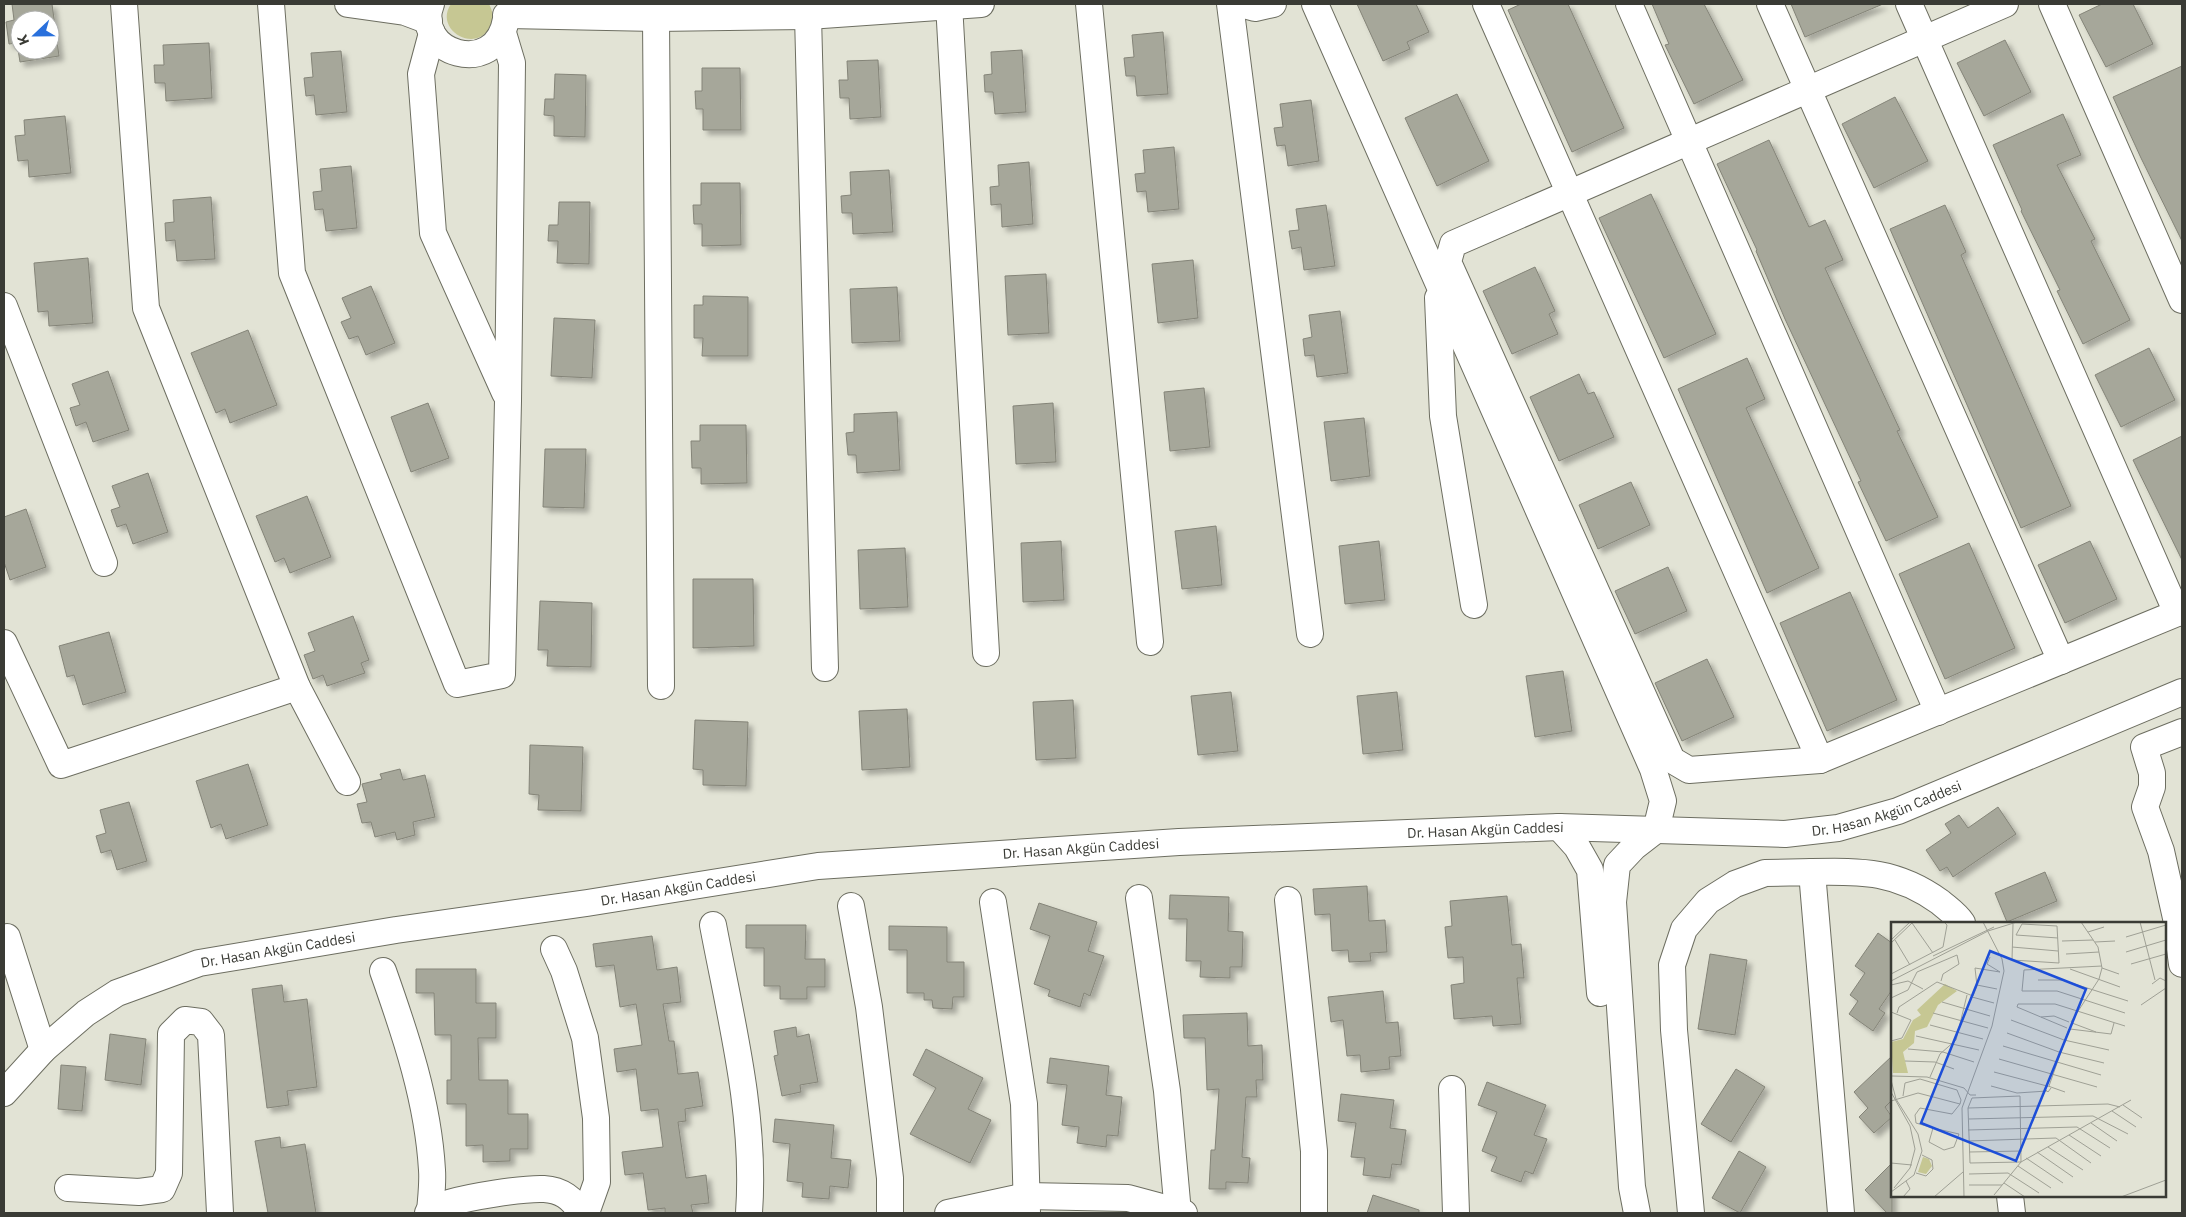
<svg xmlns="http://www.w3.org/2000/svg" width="2186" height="1217" viewBox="0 0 2186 1217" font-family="'IBM Plex Sans',sans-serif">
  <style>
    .green { fill: #c6c793 }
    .building { fill: #a6a79a; stroke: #848478; fill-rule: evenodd; filter: url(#shadow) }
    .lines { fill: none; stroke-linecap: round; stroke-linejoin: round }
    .minor-casing { stroke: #6d6e61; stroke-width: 28 }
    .minor { stroke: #fff; stroke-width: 26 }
    .labels { text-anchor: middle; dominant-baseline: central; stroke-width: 5; stroke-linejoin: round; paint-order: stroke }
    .street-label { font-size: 14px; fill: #3a3b35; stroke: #fff }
    .inset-road { fill: none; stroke: #9fa095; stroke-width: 1 }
    .view { fill: #1d4ed8; fill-opacity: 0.15; stroke: #1d4ed8; stroke-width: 2.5 }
    .inset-edge { fill: none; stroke: #3a3b35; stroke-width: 2.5 }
  </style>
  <defs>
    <filter id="shadow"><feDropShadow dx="4.5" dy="4.5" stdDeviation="2.5" flood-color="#0004"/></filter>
  </defs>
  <rect width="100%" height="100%" fill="#e2e3d5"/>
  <path class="green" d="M 451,4 L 489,4 C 493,11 494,19 490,26 C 477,55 433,30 451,4 Z"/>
  <path class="building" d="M 12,4 L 52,4 L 59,56 L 20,62 L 17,43 L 9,44 L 6,22 L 14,20 ZM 20,20 L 50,20 L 50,50 L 20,50 Z
    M 1357,4 L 1416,4 L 1429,32 L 1407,42 L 1410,49 L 1383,61 Z
    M 1521,4 L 1568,4 L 1624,128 L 1572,152 L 1508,10 Z
    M 1652,4 L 1704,4 L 1743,80 L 1694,104 L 1665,45 L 1669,44 Z
    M 1791,4 L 1883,4 L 1805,37 Z
    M 2102,4 L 2133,4 L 2153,44 L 2106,67 L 2079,15 Z
    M 1163,32 L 1168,94 L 1137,96 L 1135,76 L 1126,76 L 1124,58 L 1134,57 L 1132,35 Z
    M 2005,40 L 2031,92 L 1984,116 L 1957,63 Z
    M 209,43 L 212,98 L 166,101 L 165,83 L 155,83 L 154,65 L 164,65 L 163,45 Z
    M 1022,50 L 1026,112 L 995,114 L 993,92 L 985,92 L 984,75 L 992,74 L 991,52 Z
    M 341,51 L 347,112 L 316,115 L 314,95 L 306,96 L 304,78 L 313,77 L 311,53 Z
    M 878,60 L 881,117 L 850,119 L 849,98 L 840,98 L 839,80 L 848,80 L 847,61 Z
    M 2182,66 L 2182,241 L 2141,158 L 2113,97 Z
    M 702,68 L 740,68 L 741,130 L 703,130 L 703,109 L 696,109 L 695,91 L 702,91 Z
    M 555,74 L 586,75 L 585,137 L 554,136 L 554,116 L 544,115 L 545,99 L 554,99 Z
    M 1457,94 L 1489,161 L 1437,186 L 1405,118 Z
    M 1895,97 L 1928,161 L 1874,188 L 1842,124 Z
    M 1311,100 L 1319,161 L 1288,166 L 1285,145 L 1277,146 L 1274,128 L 1283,127 L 1280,104 Z
    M 2063,114 L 2081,155 L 2057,165 L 2095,239 L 2091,241 L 2130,320 L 2083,344 L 2057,291 L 2060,290 L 2021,211 L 2022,210 L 1993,145 Z
    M 65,116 L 71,173 L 29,177 L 28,160 L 18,161 L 15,136 L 25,135 L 24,120 Z
    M 1769,140 L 1809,227 L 1825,220 L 1843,260 L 1825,268 L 1900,430 L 1897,431 L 1938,517 L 1886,541 L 1858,482 L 1861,481 L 1785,319 L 1756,251 L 1757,250 L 1717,164 Z
    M 1174,147 L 1179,209 L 1148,212 L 1146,191 L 1137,192 L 1135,174 L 1145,173 L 1143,150 Z
    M 1029,162 L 1033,224 L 1002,227 L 1001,204 L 991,205 L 990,187 L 999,186 L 998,165 Z
    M 351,166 L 357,228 L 326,231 L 323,209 L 315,210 L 313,192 L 322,191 L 320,169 Z
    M 889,170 L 893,232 L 853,234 L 852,213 L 842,213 L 841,196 L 851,195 L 850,172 Z
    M 701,183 L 740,183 L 741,245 L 702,246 L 702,224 L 694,224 L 693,205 L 701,205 Z
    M 1651,194 L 1716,334 L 1664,358 L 1599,218 Z
    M 211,197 L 215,259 L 177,261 L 175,240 L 166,241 L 165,223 L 174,222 L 173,200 Z
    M 559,202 L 590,202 L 589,264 L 557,263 L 558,241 L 548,241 L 549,225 L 558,225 Z
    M 1326,205 L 1335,266 L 1304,270 L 1301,247 L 1292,249 L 1289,231 L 1299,230 L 1296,209 Z
    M 1945,205 L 1966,252 L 1961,255 L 2071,506 L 2021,528 L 1890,229 Z
    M 88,258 L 93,323 L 49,326 L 48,311 L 38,312 L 34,263 Z
    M 1193,260 L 1198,318 L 1158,323 L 1152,264 Z
    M 1535,267 L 1555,311 L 1549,314 L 1558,334 L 1512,354 L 1483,291 Z
    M 1046,274 L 1049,333 L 1008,335 L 1005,276 Z
    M 371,286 L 395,343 L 366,355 L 358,336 L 349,339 L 341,322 L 351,318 L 342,298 Z
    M 897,287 L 900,341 L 852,343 L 850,289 Z
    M 703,296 L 748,297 L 748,356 L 702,356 L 703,338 L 694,338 L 694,305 L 703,305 Z
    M 1340,311 L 1348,373 L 1317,377 L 1314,355 L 1305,356 L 1303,339 L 1312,337 L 1309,315 Z
    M 554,318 L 595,320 L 592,378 L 551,376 Z
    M 248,330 L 277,405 L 230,423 L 225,409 L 216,413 L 191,353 Z
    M 2149,348 L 2175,400 L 2121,427 L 2095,375 Z
    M 1747,358 L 1765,399 L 1746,408 L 1819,568 L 1767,593 L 1678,389 Z
    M 108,371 L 129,430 L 93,442 L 86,422 L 76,426 L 70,408 L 80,405 L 72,384 Z
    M 1579,374 L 1588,394 L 1594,392 L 1614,437 L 1559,461 L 1530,397 Z
    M 1204,388 L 1210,447 L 1170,451 L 1164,392 Z
    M 428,403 L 449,458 L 411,472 L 391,417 Z
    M 1053,403 L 1056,462 L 1016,464 L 1013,406 Z
    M 897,412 L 900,470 L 857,473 L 856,455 L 848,455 L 846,433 L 854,432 L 854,414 Z
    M 1364,418 L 1370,476 L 1331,481 L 1324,422 Z
    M 700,425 L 746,425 L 747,483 L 701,484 L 701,468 L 692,468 L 691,441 L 700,441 Z
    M 2182,436 L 2182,560 L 2133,460 Z
    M 545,449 L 586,449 L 584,508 L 543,507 Z
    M 148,473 L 168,532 L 133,544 L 126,524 L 117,527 L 111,510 L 120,507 L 112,486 Z
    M 1631,482 L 1650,525 L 1598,549 L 1579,505 Z
    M 307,496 L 331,557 L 290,573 L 284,558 L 275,562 L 256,516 Z
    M 26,509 L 46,567 L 10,580 L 4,562 L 4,517 Z
    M 1216,526 L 1222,585 L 1182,589 L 1175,531 Z
    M 1061,541 L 1064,600 L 1023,602 L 1021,543 Z
    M 1379,541 L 1385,600 L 1345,604 L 1339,546 Z
    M 2090,541 L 2117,599 L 2065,623 L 2038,565 Z
    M 1969,543 L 2015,648 L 1945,679 L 1899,574 Z
    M 905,548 L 908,607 L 860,609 L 858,550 Z
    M 1668,567 L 1687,611 L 1635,634 L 1615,591 Z
    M 693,579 L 753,579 L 754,646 L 693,648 Z
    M 1850,592 L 1897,700 L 1827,731 L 1780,623 Z
    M 540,601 L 592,603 L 591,667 L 547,666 L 548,650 L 538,650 Z
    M 353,616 L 369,660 L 361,663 L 365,673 L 327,686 L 323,675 L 313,679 L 304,655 L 315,651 L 308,633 Z
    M 109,632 L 126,692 L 83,705 L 74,675 L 67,677 L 59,646 Z
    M 1707,659 L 1734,717 L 1682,741 L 1655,683 Z
    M 1563,671 L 1572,731 L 1535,737 L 1526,676 Z
    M 1231,692 L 1238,751 L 1198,755 L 1191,696 Z
    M 1397,692 L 1403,750 L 1363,754 L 1357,696 Z
    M 1073,700 L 1076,758 L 1036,760 L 1033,702 Z
    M 907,709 L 910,767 L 862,770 L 859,711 Z
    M 695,720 L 748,722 L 746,786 L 703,785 L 703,770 L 693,769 Z
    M 530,745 L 583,747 L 581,811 L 538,810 L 539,795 L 529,794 Z
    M 248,764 L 268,825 L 226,839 L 221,824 L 211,828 L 196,781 Z
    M 400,769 L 403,780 L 425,775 L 435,817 L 413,822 L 415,835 L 397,840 L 395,832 L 375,837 L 371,822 L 362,823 L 357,804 L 367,802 L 362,784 L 382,779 L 380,774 Z
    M 129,802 L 147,861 L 117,870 L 111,850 L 101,853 L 96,836 L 106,833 L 100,810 Z
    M 1998,807 L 2016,834 L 1953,877 L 1947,867 L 1940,871 L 1926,850 L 1951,833 L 1945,824 L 1959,815 L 1968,828 Z
    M 2045,872 L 2057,901 L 2007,922 L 1995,893 Z
    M 1367,886 L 1369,921 L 1385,920 L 1387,952 L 1370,953 L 1371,961 L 1349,962 L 1348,950 L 1332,951 L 1330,914 L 1315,915 L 1313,889 Z
    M 1170,895 L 1229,897 L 1228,931 L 1243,932 L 1242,967 L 1230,967 L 1230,978 L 1200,977 L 1201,961 L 1186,961 L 1187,919 L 1169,919 Z
    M 1507,896 L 1512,945 L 1521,944 L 1524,978 L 1517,978 L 1521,1024 L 1493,1026 L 1492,1016 L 1454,1019 L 1451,985 L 1464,983 L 1463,957 L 1448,958 L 1445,927 L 1452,926 L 1450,901 Z
    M 1039,903 L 1097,922 L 1088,951 L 1104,956 L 1090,996 L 1084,993 L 1080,1007 L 1048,996 L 1050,990 L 1034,984 L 1050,936 L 1030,929 Z
    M 746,925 L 806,925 L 805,959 L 825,959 L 825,987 L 807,987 L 807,999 L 780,999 L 780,986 L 764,986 L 764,948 L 746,948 Z
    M 889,926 L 947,927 L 947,962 L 964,962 L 964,997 L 953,997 L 952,1009 L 933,1008 L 932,1000 L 924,1000 L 924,993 L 907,993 L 907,950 L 889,950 Z
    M 1878,933 L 1892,943 L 1892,990 L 1879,1009 L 1885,1013 L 1873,1031 L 1849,1014 L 1858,1001 L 1850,995 L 1865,973 L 1855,966 Z
    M 652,936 L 657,970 L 677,967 L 681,1002 L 663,1004 L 669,1041 L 674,1041 L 678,1074 L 698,1072 L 703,1106 L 685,1109 L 686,1121 L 678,1122 L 686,1178 L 706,1175 L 709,1203 L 691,1205 L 693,1213 L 665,1213 L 665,1208 L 648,1210 L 643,1173 L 625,1175 L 622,1152 L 663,1147 L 658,1109 L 641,1111 L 636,1069 L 617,1072 L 614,1049 L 642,1045 L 636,1004 L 620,1007 L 614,965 L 596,967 L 593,944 Z
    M 1710,954 L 1747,960 L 1735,1035 L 1698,1029 Z
    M 416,969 L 476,969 L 476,1003 L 496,1003 L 496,1038 L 478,1038 L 479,1080 L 508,1080 L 508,1114 L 528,1114 L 528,1149 L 510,1149 L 510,1161 L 483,1162 L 483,1145 L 466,1146 L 466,1104 L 447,1104 L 447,1080 L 451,1080 L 451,1035 L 435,1035 L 434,993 L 416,993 Z
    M 282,985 L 284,1002 L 307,999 L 317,1087 L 287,1091 L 289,1105 L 267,1108 L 252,989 Z
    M 1383,991 L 1386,1023 L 1398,1022 L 1401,1056 L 1389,1057 L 1390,1069 L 1361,1072 L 1360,1055 L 1347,1056 L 1343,1020 L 1331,1022 L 1328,997 Z
    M 1247,1013 L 1248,1046 L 1262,1045 L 1263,1080 L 1256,1080 L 1257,1097 L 1246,1097 L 1242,1157 L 1250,1158 L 1248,1183 L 1226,1182 L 1226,1189 L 1209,1189 L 1211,1150 L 1215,1150 L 1219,1089 L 1207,1090 L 1205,1038 L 1184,1038 L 1183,1015 Z
    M 796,1027 L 797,1037 L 809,1034 L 818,1082 L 800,1085 L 801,1092 L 782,1096 L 774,1056 L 778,1055 L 774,1031 Z
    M 110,1034 L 146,1039 L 141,1085 L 105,1080 Z
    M 926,1049 L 983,1078 L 968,1109 L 991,1120 L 970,1163 L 910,1134 L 936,1088 L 913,1075 Z
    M 1892,1056 L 1892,1100 L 1885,1107 L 1892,1117 L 1874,1133 L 1859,1117 L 1868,1108 L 1854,1092 Z
    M 1050,1058 L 1109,1066 L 1106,1095 L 1122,1097 L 1118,1136 L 1107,1135 L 1106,1147 L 1077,1143 L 1079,1127 L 1062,1125 L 1067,1085 L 1047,1083 Z
    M 61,1065 L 86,1067 L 82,1111 L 58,1109 Z
    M 1736,1069 L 1765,1087 L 1731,1142 L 1701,1124 Z
    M 1487,1082 L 1546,1105 L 1534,1135 L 1547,1139 L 1533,1174 L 1525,1171 L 1521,1182 L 1491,1171 L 1497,1157 L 1482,1151 L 1497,1112 L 1478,1105 Z
    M 1341,1094 L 1394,1100 L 1390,1128 L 1406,1130 L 1401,1165 L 1392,1164 L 1390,1178 L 1363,1175 L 1365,1158 L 1351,1157 L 1356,1123 L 1338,1121 Z
    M 775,1119 L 834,1125 L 831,1158 L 851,1160 L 848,1188 L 830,1186 L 829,1199 L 802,1197 L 803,1183 L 787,1181 L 790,1144 L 773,1142 Z
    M 280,1137 L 281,1148 L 305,1144 L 316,1213 L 268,1213 L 255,1141 Z
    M 1739,1151 L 1766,1167 L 1740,1213 L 1712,1198 Z
    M 1892,1163 L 1892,1213 L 1887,1213 L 1865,1190 Z
    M 1373,1195 L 1419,1210 L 1419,1213 L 1367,1213 Z"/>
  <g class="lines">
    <defs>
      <g id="minor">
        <path d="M 271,4 L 292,273 L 457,684 L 502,675 L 508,401 L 512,63 L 503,33"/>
        <path d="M 348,4 L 405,12 L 429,21"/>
        <path d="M 431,4 C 412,53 496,80 506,19"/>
        <path d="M 654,4 L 656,18 L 661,686"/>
        <path d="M 806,4 L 808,16 L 825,668"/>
        <path d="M 949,4 L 986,653"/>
        <path d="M 1089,4 L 1150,642"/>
        <path d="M 1230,4 L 1310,634"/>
        <path d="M 1240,4 L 1255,8 L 1273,4"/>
        <path d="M 1315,4 L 1653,769 L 1663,801 L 1656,830 L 1634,847 L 1617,865 L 1613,902 L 1632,1187 L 1637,1213"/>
        <path d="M 1486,4 L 1820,760"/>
        <path d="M 1629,4 L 1938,712"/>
        <path d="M 1770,4 L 2061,661"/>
        <path d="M 1909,4 L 2177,613"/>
        <path d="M 2005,4 L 1453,244 L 1448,262 L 1672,760 L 1689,770 L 1820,760 L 2182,611"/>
        <path d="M 2052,4 L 2182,300"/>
        <path d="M 506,15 L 656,18 L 808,16 L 981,4"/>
        <path d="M 432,33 L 421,74 L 433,233 L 505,393"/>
        <path d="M 1438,298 L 1443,416 L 1474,605"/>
        <path d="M 4,306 L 104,563"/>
        <path d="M 4,643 L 61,765 L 297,687 L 146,308 L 124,4"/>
        <path d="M 297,687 L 347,782"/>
        <path d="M 2182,732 L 2144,747 L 2152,773 L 2152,787 L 2145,807 L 2161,851 L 2176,918 L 2182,964"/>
        <path d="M 1559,827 L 1577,847 L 1590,870 L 1600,993"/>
        <path d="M 1812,872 C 1863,871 1897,871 1940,902 C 1948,909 1956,914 1962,923"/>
        <path d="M 1139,898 L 1167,1091 L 1178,1213"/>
        <path d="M 1288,900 L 1314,1151 L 1314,1213"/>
        <path d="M 993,902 L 1024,1104 L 1027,1213"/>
        <path d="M 851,906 L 869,1007 L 890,1178 L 890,1213"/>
        <path d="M 713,925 C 731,1020 756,1116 749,1213"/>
        <path d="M 7,937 L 43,1050"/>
        <path d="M 554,949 L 564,971 L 585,1038 L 596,1118 L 597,1182 L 586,1213"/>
        <path d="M 383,971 C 406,1036 428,1101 432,1170 C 433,1184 431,1198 430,1212"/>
        <path d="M 1452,1089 L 1456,1213"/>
        <path id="s1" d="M 4,1093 L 43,1050 L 86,1013 L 117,993 L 199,963 L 396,930 L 587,903 L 818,866 L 1179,842 L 1559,827 L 1785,834 L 1838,828 L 1898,811 L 2182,692"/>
        <path d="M 68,1188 L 139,1192 L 162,1189 L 169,1173 L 171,1034 L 185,1020 L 201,1022 L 211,1035 L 220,1213"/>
        <path d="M 2010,1196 L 2012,1213"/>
        <path d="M 428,1213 C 434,1210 441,1205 449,1203 C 469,1197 523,1188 544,1189 C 561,1190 574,1199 580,1213"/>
        <path d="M 948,1213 L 1026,1196 L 1128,1198 L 1184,1213"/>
        <path d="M 1691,1213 L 1674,1030 L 1672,965 L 1684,929 L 1708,901 L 1735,884 L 1765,873 L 1812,872 L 1841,1213"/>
      </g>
    </defs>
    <use href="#minor" class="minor-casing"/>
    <use href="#minor" class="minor"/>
  </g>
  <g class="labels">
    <g class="street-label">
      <text stroke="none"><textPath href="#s1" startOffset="1939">Dr. Hasan Akgün Caddesi</textPath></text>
      <text stroke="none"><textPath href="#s1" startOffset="1534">Dr. Hasan Akgün Caddesi</textPath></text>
      <text stroke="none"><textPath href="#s1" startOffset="1129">Dr. Hasan Akgün Caddesi</textPath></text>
      <text stroke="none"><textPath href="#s1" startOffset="724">Dr. Hasan Akgün Caddesi</textPath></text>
      <text stroke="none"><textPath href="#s1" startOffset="319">Dr. Hasan Akgün Caddesi</textPath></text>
    </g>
  </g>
  <g transform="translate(1891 922)">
    <rect width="275" height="275" fill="#e2e3d5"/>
    <path d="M 54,62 L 66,69 L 47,83 L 36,105 L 24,109 L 23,121 L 12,130 L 17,151 L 2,151 L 0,120 L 12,117 L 22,98 L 30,93 L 26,88 ZM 32,235 L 38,237 L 41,244 L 35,252 L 27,250 Z" fill="#c6c793"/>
    <path class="inset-road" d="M 249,0 L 264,58M 21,1 L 42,31M 122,2 L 121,38 L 168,41 L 166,4 L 131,2 L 125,13M 197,10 L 213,5M 125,13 L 167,16M 235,15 L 275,3M 0,18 L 19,0M 4,18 L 19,43M 171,19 L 202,18M 204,20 L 224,19M 0,21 L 21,1M 121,25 L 167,29M 235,30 L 275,18M 175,32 L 208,30M 42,34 L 103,5M 240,42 L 275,32M 211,44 L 133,48 L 131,69 L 166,69 L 234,91M 211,46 L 228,52M 179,47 L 229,65M 0,52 L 52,25 L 56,3 L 53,0M 147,58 L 171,58 L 237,79M 0,59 L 97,9 L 126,0M 261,62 L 269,56 L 275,59M 0,63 L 17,59 L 32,67M 86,63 L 106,67M 81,75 L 103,81M 0,76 L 17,68 L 26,50 L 66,33 L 68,42 L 52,52 L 50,59M 51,80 L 99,94M 250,83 L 275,66M 0,90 L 20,98 L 11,116 L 0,119M 6,91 L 8,85 L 46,60 L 82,74 L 86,64 L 84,46 L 109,50 L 96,42 L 99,35M 42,91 L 97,106M 150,95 L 163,94 L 178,100M 120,98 L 173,118 L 218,128M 180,100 L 208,57 L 211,46 L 207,25 L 190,0M 181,101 L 205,110M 39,103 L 92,117M 176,106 L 126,85 L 127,82 L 164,82 L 234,104M 179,107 L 220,112 L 223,101M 116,111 L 168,130 L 213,141M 25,114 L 88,128M 112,124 L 210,153M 17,127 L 52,130 L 83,140M 108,137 L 206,165M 14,139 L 44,140 L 63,147M 103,150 L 156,164M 1,154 L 36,155 L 73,166 L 79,173 L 85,173M 39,155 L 49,132 L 65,118 L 76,73M 0,158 L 5,177 L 27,212 L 31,229 L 23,253 L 0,270M 100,164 L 126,171M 158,164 L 178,107M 160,166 L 157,170 L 154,167 L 157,164 L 174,170M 0,170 L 19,204 L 24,227 L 19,246 L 3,266M 126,171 L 156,169M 129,174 L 130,240 L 79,241 L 77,186 L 81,176 ZM 0,179 L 27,171 L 69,182 L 70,178 L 66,168 L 29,157 L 14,161 L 12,174M 232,183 L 251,196M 77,186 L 217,182 L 229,185M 221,189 L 245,205M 78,197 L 202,194 L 237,212M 200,201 L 226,219M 42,206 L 68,212 L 63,225 L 53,228 L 38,220 L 42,206 L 25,201 L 24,193 L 29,186 L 61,192 L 69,182M 77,208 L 186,205 L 219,226M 178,213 L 210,234M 77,219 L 165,216 L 200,241M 157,225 L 192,248M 78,230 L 131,229M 146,230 L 182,255M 135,236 L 172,261M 0,241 L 21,243M 127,244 L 160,266M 25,251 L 35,254 L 42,247 L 41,238 L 31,233M 78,252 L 117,251 L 148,271M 113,261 L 134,275M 78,263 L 111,263M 103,273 L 130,240 L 240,178M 12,275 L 19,267 L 15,259M 43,275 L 72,250M 73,275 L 71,186 L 101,104 L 113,49 L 111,37 L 92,0M 230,275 L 275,258"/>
    <path class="view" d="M 99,29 L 195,67 L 125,239 L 30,201 Z"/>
    <rect width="275" height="275" class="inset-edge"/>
  </g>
  <rect width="2186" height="1217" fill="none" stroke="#3a3b35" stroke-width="10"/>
  <g transform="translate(35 35) rotate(248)"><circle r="24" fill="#ffffff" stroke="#b0b1ae"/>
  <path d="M0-4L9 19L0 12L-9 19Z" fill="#2970dc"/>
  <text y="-8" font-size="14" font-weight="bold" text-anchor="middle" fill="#3a3b35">K</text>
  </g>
</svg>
